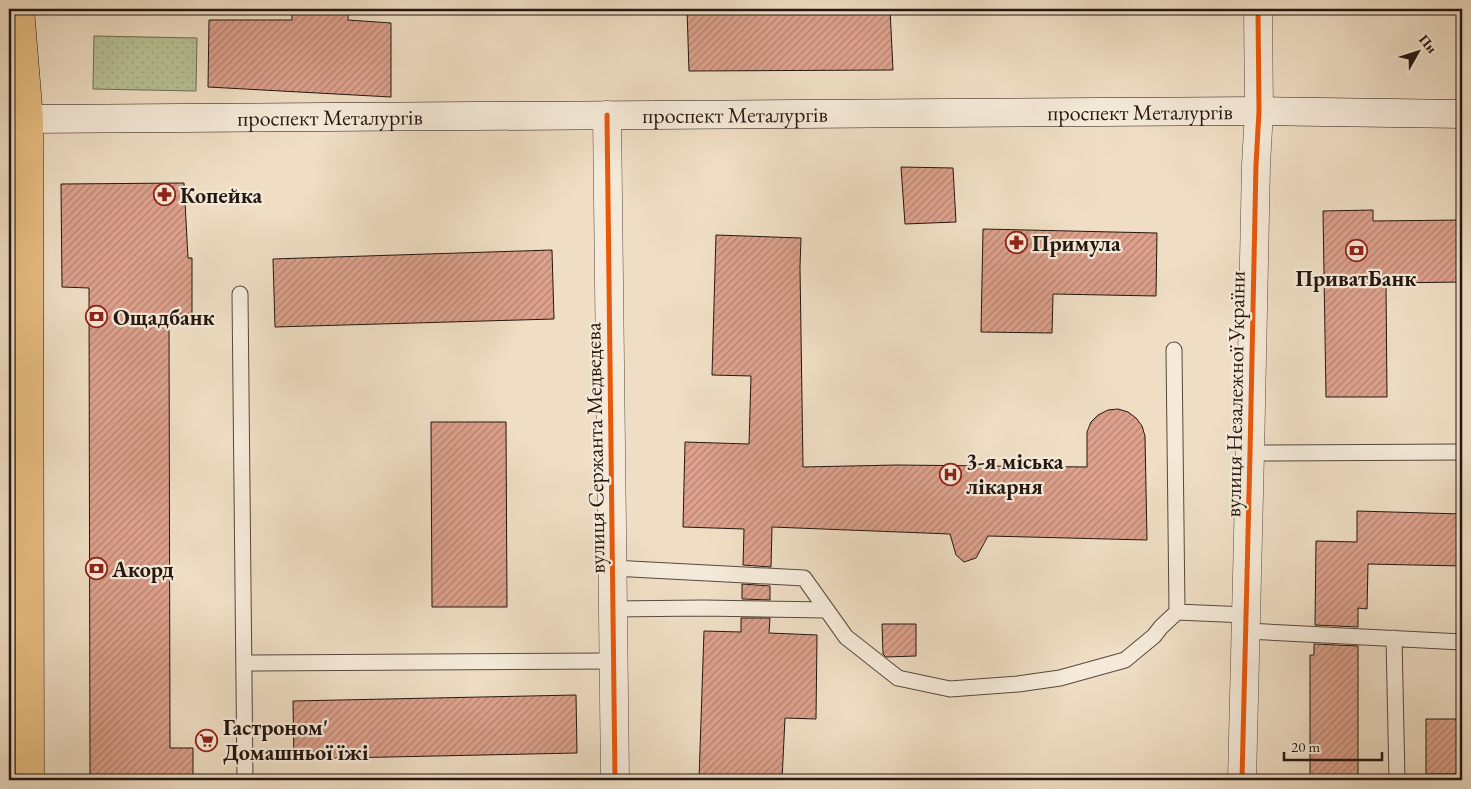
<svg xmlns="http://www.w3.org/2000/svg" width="1471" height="789" viewBox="0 0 1471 789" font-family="'EB Garamond',serif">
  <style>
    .grass { fill: url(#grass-dots); stroke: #6e6c53 }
    .building { fill: url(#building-hatch); stroke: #241610 }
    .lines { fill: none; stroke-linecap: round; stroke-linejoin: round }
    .service-casing { stroke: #57483d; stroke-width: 17 }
    .minor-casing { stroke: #57483d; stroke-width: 29 }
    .tertiary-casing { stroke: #57483d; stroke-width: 29 }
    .secondary-casing { stroke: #241610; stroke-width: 29 }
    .primary-casing { stroke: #241610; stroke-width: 29 }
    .service { stroke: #f5ead9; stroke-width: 15 }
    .minor { stroke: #f5ead9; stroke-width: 28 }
    .tertiary { stroke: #f5ead9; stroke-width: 28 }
    .secondary { stroke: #f5ead9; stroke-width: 28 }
    .primary { stroke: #e8bf82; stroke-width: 28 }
    .cycleway-casing { stroke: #f5ead9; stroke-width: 8 }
    .cycleway { stroke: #e8590c; stroke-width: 5 }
    .labels { text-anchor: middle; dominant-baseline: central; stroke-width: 4.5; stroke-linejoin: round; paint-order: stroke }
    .street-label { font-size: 22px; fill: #241610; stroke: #f5ead9 }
    .poi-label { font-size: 22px; font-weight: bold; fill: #241610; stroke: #f5ead9; text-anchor: start }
  </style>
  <defs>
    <pattern id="grass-dots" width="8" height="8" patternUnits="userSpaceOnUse" patternTransform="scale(1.25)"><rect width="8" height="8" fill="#b7c296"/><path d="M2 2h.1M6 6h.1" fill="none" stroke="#9da680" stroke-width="1.8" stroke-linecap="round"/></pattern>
    <pattern id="building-hatch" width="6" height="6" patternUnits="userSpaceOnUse" patternTransform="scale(1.25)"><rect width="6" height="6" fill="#dda18c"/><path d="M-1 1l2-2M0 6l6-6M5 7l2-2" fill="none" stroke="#b38271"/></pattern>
  </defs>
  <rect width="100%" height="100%" fill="#efdec4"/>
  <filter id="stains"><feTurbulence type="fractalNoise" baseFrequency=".004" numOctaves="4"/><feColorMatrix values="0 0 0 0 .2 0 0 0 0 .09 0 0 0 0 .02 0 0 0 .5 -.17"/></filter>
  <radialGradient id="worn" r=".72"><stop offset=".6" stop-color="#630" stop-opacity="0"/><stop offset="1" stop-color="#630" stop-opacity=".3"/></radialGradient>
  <path class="grass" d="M 98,9 L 199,9 L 199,14 L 98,11 Z
    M 94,36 L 197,38 L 196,91 L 93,89 Z"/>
  <path class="building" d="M 292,9 L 348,9 L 348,20 L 391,23 L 391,97 L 208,87 L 209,20 L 292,20 Z
    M 687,9 L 890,9 L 893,70 L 689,71 Z
    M 901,167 L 953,168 L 956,222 L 905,224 Z
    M 184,183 L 188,258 L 192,258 L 192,314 L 169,314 L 170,748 L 193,748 L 193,780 L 90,780 L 89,288 L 62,287 L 61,184 Z
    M 1373,210 L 1373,221 L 1462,220 L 1462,282 L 1386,283 L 1387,397 L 1326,397 L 1323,211 Z
    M 983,229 L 1157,233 L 1156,296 L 1053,294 L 1052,333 L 981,332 Z
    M 716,235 L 801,238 L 800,267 L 803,467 L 896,465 L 1087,467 L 1087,432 L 1091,422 L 1098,415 L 1108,410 L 1118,409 L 1128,412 L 1136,418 L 1142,426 L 1145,436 L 1147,540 L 988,536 L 976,558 L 964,562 L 956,555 L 950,534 L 772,527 L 771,567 L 743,565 L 744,529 L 683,527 L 685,442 L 749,444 L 751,376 L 712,375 Z
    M 552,250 L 554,319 L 275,327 L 273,259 Z
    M 431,422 L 506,422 L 507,607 L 432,607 Z
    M 1357,511 L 1462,514 L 1462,566 L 1368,564 L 1367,609 L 1358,608 L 1358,627 L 1315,625 L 1316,541 L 1357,542 Z
    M 742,584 L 770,586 L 770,600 L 742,599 Z
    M 741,618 L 770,618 L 769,633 L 817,635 L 816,719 L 785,718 L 782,780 L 699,780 L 704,631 L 741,632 Z
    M 882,624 L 916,624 L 916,656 L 886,657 L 883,654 Z
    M 1314,644 L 1358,646 L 1358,780 L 1310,780 L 1310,655 L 1314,655 Z
    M 576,695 L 577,753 L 294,759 L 293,701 Z
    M 1426,719 L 1462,719 L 1462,774 L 1426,774 Z"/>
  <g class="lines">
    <defs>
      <path id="service" d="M 240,294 L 245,780
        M 1174,350 L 1177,612
        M 1250,453 L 1462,452
        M 612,568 L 804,578 L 846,637 L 898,678 L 950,689 L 1018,684 L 1060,678 L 1125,660 L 1154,636 L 1161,627 L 1177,612 L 1246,615
        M 612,609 L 703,608 L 826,610
        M 1246,631 L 1462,642
        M 1394,638 L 1397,780
        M 244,663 L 613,661"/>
      <path id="minor" d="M 607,115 L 615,780"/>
      <path id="tertiary" d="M 1242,780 L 1250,453 L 1256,165 L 1259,111 L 1258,9"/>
      <g id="secondary">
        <path id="s1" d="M 29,119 L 1259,111 L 1462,114"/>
      </g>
      <path id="primary" d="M 20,9 L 29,119 L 30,780"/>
    </defs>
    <use href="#service" class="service-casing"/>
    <use href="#minor" class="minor-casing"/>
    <use href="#tertiary" class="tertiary-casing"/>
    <use href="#secondary" class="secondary-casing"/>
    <use href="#primary" class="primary-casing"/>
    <use href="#service" class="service"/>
    <use href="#minor" class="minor"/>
    <use href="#tertiary" class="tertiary"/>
    <use href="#secondary" class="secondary"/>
    <use href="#primary" class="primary"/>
    <defs>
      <path id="cycleway" d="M 607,115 L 615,780
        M 1242,780 L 1250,453 L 1256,165 L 1259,111 L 1258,9"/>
    </defs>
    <use href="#cycleway" class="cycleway-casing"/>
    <use href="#cycleway" class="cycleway"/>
  </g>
  <defs>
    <symbol id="pharmacy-ring" viewBox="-11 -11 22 22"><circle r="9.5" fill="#f5ead9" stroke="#8f2418" stroke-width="1.5"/><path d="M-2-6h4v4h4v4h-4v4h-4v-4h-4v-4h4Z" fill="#8f2418"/></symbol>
    <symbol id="bank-ring" viewBox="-11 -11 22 22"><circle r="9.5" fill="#f5ead9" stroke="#8f2418" stroke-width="1.5"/><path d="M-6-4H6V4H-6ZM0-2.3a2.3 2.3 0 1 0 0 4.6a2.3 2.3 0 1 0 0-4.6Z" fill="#8f2418"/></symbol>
    <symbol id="hospital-ring" viewBox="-11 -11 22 22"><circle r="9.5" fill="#f5ead9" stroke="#8f2418" stroke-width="1.5"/><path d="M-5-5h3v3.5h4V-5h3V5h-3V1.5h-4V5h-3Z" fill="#8f2418"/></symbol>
    <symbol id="supermarket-ring" viewBox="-11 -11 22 22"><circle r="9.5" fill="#f5ead9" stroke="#8f2418" stroke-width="1.5"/><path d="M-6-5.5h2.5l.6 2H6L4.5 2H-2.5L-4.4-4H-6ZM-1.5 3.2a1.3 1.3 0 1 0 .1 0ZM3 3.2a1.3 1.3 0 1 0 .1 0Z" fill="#8f2418"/></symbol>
  </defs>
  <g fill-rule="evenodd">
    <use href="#pharmacy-ring" x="152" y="182" width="25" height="25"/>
    <use href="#pharmacy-ring" x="1004" y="230" width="25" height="25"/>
    <use href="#bank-ring" x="1344" y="238" width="25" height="25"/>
    <use href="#bank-ring" x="84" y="304" width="25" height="25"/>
    <use href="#hospital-ring" x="938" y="462" width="25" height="25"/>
    <use href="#bank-ring" x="84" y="556" width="25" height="25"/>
    <use href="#supermarket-ring" x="194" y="728" width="25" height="25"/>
  </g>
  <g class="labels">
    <g class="street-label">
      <text stroke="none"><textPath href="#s1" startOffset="1111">проспект Металургів</textPath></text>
      <text stroke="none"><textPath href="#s1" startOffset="706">проспект Металургів</textPath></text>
      <text stroke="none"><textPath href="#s1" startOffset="301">проспект Металургів</textPath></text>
      <text transform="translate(1235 394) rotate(-89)">вулиця Незалежної України</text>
      <text transform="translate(595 448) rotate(-91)">вулиця Сержанта Медведєва</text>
    </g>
    <g class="poi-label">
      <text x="180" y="195">Копейка</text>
      <text x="1032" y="243">Примула</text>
      <text x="1356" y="278" text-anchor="middle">ПриватБанк</text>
      <text x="113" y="317">Ощадбанк</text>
      <text x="966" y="461">3-я міська<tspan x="966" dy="25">лікарня</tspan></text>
      <text x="112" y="569">Акорд</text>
      <text x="223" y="727">Гастроном'<tspan x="223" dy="25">Домашньої їжі</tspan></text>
    </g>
  </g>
  <rect width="1471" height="789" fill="none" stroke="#efdec4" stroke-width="30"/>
  <rect x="10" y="10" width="1451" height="769" fill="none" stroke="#241610" stroke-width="2.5"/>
  <rect x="15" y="15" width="1441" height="759" fill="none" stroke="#241610"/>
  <g transform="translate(1418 52) rotate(51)" stroke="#f5ead9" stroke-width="4" paint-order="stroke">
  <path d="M0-4L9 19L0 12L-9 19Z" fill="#241610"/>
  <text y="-8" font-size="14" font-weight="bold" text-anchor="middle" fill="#241610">Пн</text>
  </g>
  <path d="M1284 752v8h98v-8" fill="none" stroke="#241610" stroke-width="2.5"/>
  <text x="1291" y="752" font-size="15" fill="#241610" stroke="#f5ead9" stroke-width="4" paint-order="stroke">20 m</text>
  <rect width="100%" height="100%" filter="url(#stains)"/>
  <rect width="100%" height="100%" fill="url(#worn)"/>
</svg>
